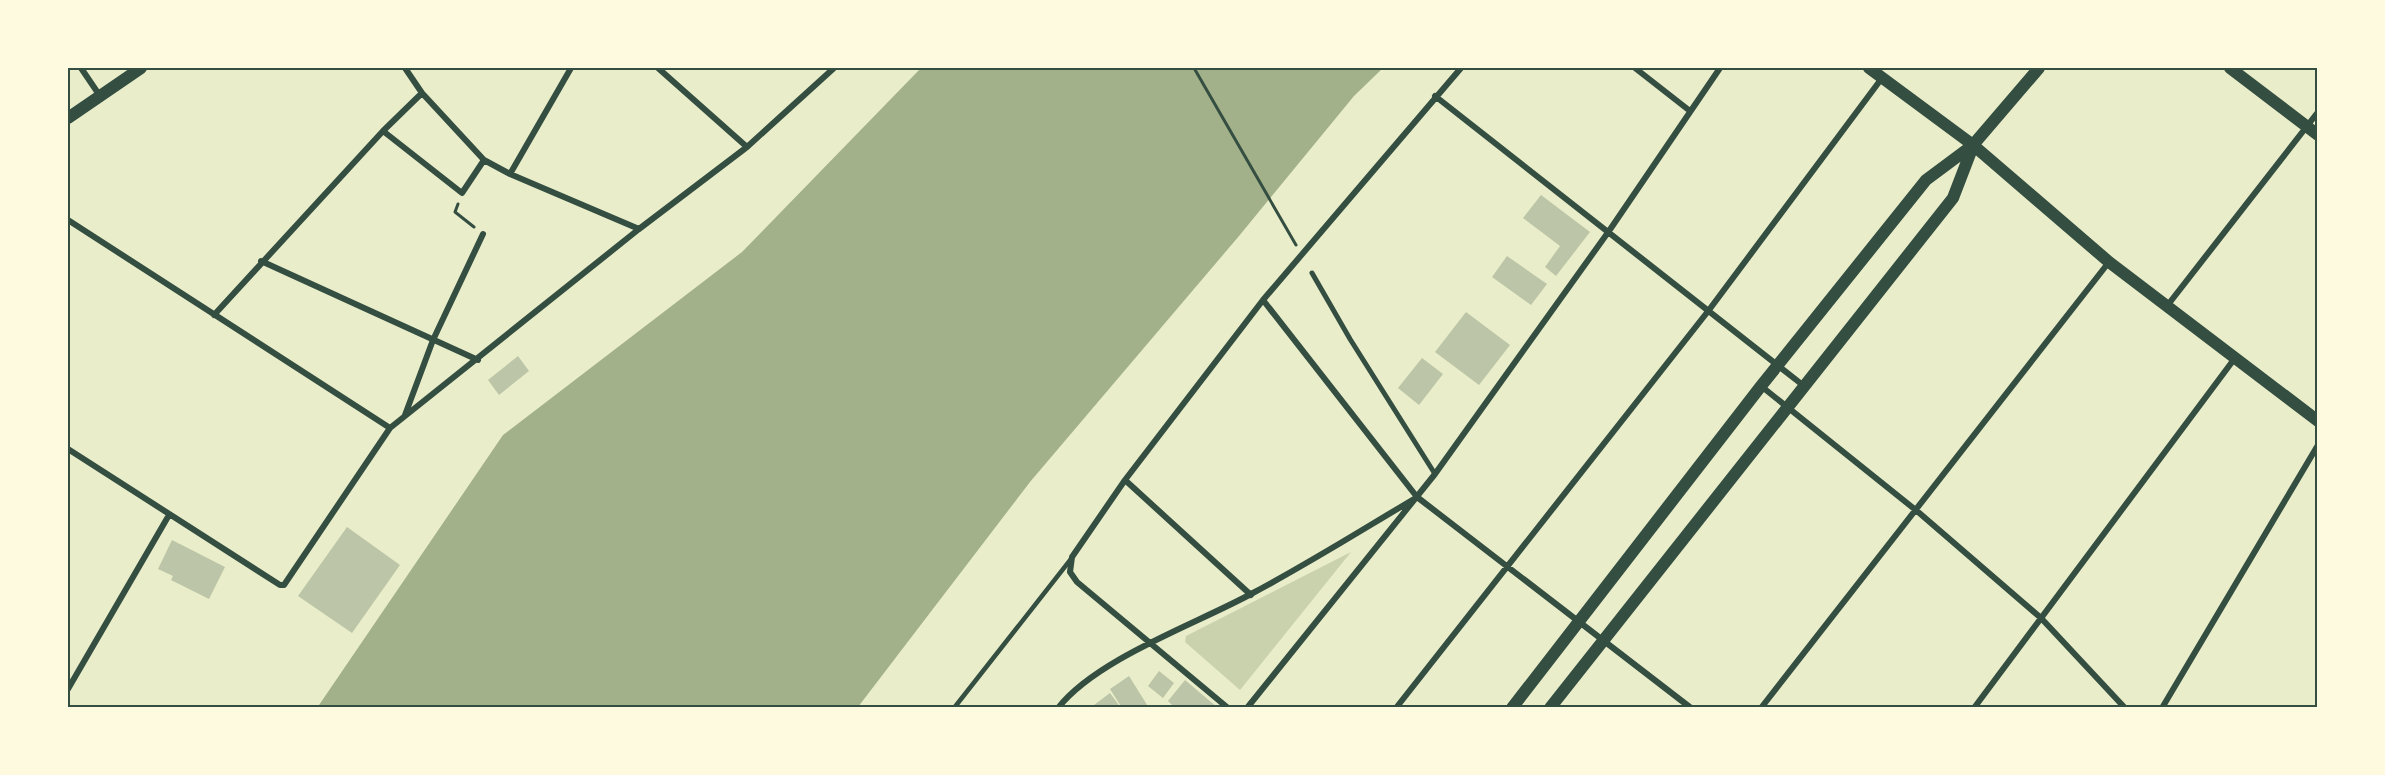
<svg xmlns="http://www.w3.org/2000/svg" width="2385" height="775" viewBox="0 0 2385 775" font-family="Arial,sans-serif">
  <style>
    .green { fill: #cad2ad }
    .water { fill: #a3b18a }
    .building { fill: #bcc5a7 }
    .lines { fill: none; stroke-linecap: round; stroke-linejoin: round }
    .path { stroke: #344e41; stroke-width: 3 }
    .service { stroke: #344e41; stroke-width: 4.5 }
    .pedestrian { stroke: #344e41; stroke-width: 5 }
    .minor { stroke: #344e41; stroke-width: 6 }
    .secondary { stroke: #344e41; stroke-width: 12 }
    .neatline { fill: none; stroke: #344e41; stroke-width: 2 }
  </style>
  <rect width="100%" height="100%" fill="#e9edc9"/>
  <path class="green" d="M 1351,552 L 1240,690 L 1185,642 L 1186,636 Z"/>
  <path class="water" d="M 921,68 L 1383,68 L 1354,96 L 1239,236 L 1030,482 L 858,707 L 317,708 L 503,435 L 742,252 Z"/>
  <path class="building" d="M 1541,195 L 1590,232 L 1556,276 L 1545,267 L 1560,246 L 1523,218 Z
    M 1507,256 L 1547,284 L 1531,305 L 1492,277 Z
    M 1466,312 L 1510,345 L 1479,385 L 1435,352 Z
    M 518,356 L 529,371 L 499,395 L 488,380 Z
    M 1422,358 L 1443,374 L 1419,405 L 1398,388 Z
    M 347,527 L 400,565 L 352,633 L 298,596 Z
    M 172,540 L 225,567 L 209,599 L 171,580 L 173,576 L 158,569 Z
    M 1159,671 L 1174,683 L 1163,698 L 1148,686 Z
    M 1129,676 L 1149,708 L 1122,708 L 1110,689 Z
    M 1185,680 L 1218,708 L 1175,708 L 1168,701 Z
    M 1110,693 L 1121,708 L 1090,708 Z"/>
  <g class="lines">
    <path class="path" d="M 1194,68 L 1296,245
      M 458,204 L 455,212 L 474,227"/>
    <path class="service" d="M 954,708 L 1071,559"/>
    <path class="pedestrian" d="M 1312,273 L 1350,339 L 1435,474"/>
    <path class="minor" d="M 81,68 L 100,96
      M 405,68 L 422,93 L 484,160 L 510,174
      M 571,68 L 510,174 L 639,229
      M 658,68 L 747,147
      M 1635,68 L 1690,111
      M 1435,96 L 1804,386
      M 383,131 L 462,193 L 484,160
      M 68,220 L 390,428
      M 261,261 L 478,360
      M 1263,300 L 1417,497 L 1691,708
      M 2167,306 L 2318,112
      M 214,315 L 383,131 L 422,93
      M 1761,386 L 1917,511 L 2041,618 L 2125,708
      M 405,415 L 433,340 L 483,234
      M 68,449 L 280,585 L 284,585 L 390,428 L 639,229 L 747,147 L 834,68
      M 1125,480 L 1251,595
      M 68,689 L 169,515
      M 1058,708 C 1096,659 1196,624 1251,594 C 1306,565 1360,531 1414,499
      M 1228,708 L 1077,582 L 1070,572 L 1072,557 L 1125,480 L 1263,300 L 1461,68
      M 1247,708 L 1435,474 L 1609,231 L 1720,68
      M 1396,708 L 1709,310 L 1882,78
      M 1761,708 L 2109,262
      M 1974,708 L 2235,358
      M 2162,708 L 2318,445"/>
    <path class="secondary" d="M 1869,68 L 1973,145 L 2109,262 L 2318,421
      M 2230,68 L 2318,135
      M 68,118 L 141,68
      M 1512,708 L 1761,386 L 1926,180 L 1973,145 L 2039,68
      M 1550,708 L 1953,198 L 1973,146"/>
  </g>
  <rect width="2385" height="775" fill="none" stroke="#fefae0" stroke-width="138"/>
  <rect x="69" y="69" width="2247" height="637" class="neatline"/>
</svg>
